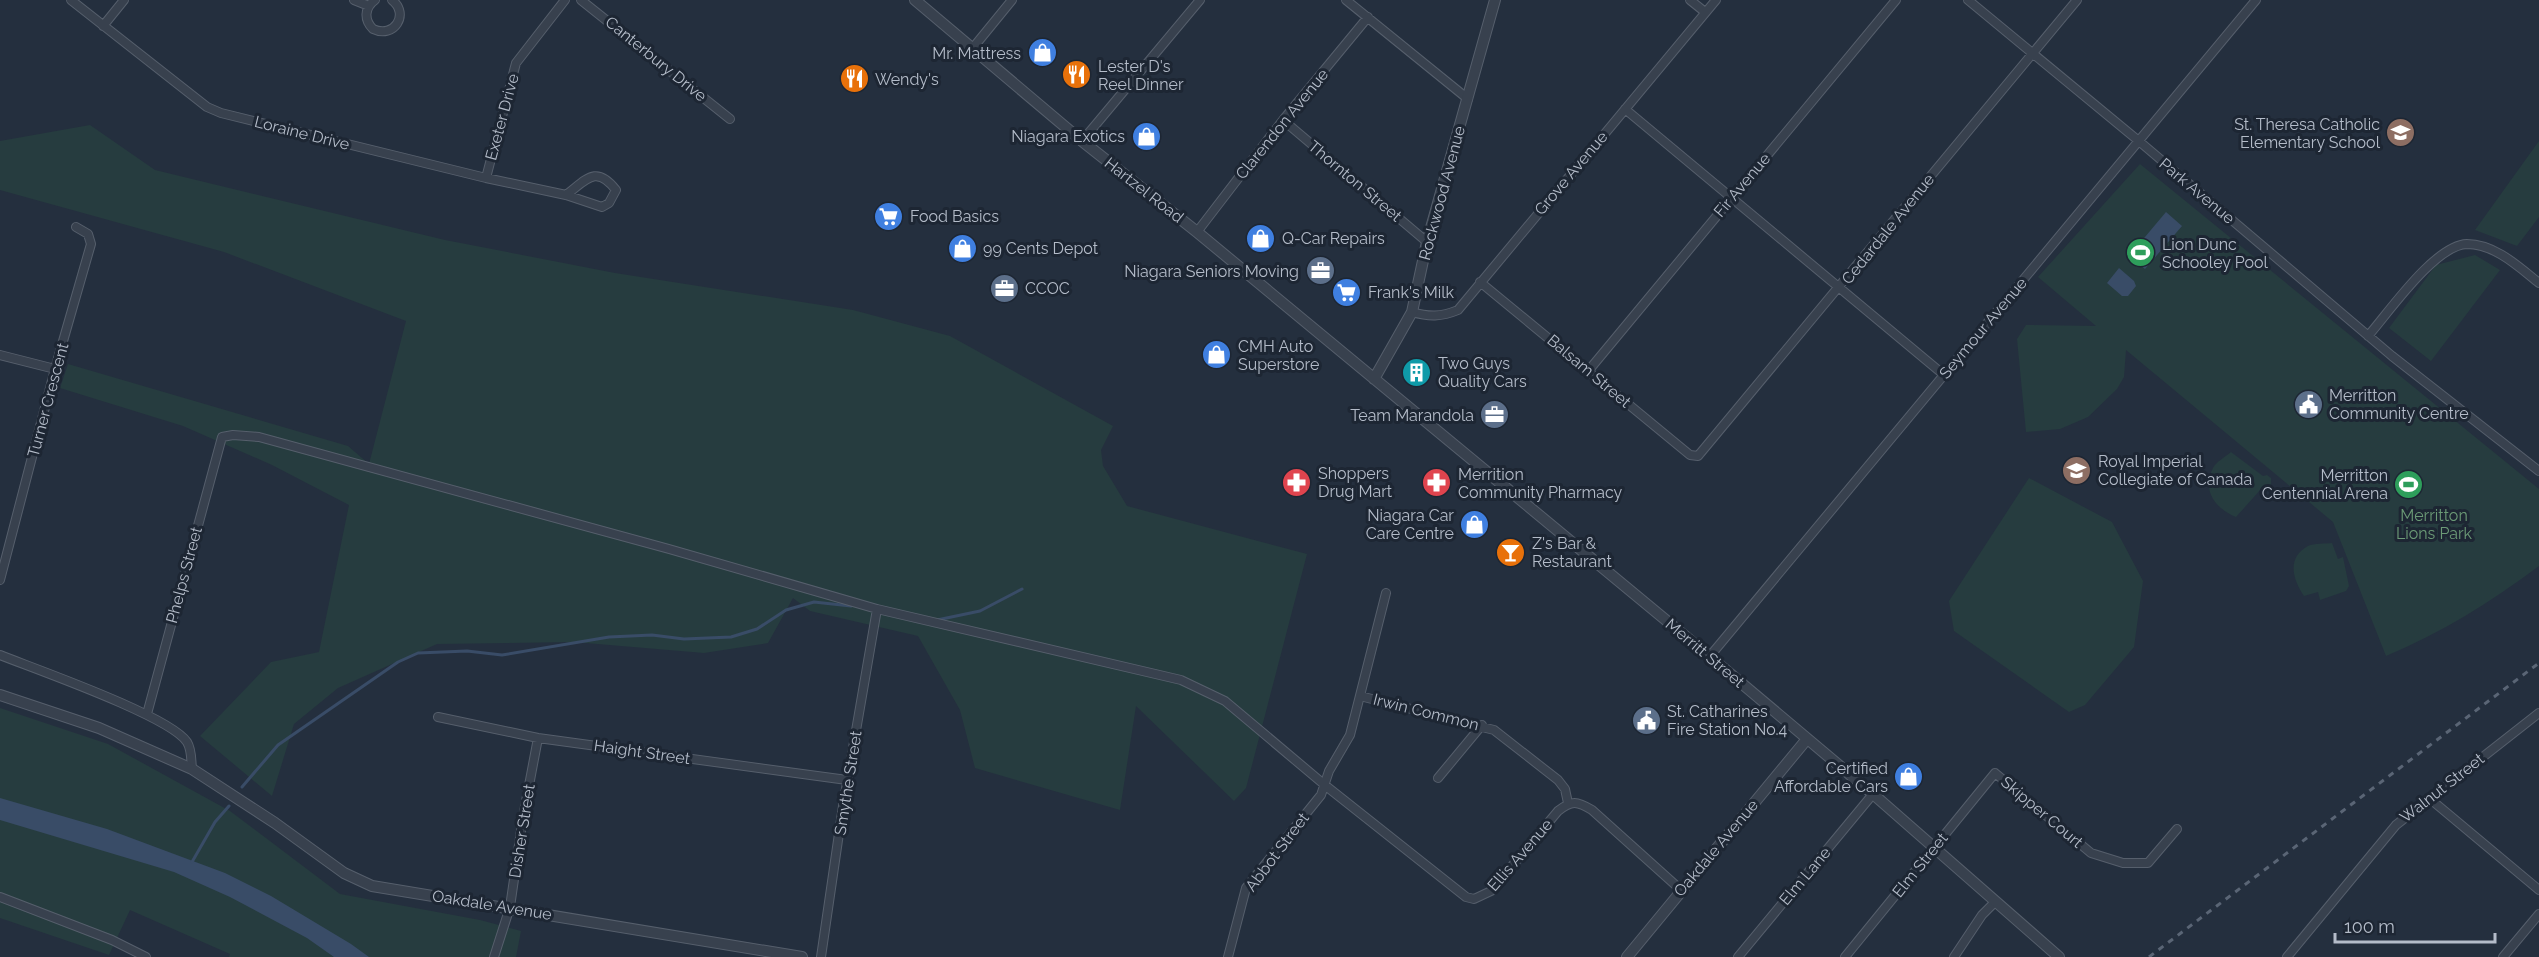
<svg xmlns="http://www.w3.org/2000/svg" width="2539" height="957" viewBox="0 0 2539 957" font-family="Raleway,sans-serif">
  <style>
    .green { fill: #263c3f }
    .water { fill: #394c67 }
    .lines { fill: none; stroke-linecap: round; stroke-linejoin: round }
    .stream { stroke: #394c67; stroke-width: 3 }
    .minor-casing { stroke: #565f6c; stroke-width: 10 }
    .tertiary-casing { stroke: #565f6c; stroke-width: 12 }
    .minor { stroke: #38414e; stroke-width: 8 }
    .tertiary { stroke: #38414e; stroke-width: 10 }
    .rail { stroke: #5a6575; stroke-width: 3; stroke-dasharray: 6 6; stroke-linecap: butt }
    .labels { text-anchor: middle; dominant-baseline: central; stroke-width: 6; stroke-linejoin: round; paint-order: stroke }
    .poi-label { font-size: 16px; fill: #b4bcc9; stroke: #1d2633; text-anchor: start }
    .street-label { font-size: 16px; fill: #b4bcc9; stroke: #1d2633 }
    .park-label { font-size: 16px; fill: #6b9a76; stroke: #1d2633 }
  </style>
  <rect width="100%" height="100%" fill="#242f3e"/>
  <path class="green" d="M 90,125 L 155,170 L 445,240 L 615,273 L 853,310 L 950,336 L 1113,426 L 1101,450 L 1103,466 L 1127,506 L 1307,554 L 1246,788 L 1234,801 L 1136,706 L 1120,810 L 975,768 L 960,710 L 918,636 L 810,611 L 793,598 L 768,643 L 704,653 L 574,642 L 437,644 L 338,688 L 294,724 L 272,796 L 200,736 L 271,662 L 319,652 L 349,505 L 272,465 L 183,426 L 60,388 L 68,364 L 348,446 L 369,464 L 406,321 L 224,252 L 0,190 L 0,141 Z
    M 2539,141 L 2539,217 L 2517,246 L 2475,230 Z
    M 2140,164 L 2539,489 L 2539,566 C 2491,602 2441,633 2386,656 L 2333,522 L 2126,350 L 2124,377 L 2117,389 L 2088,417 L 2060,429 L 2026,432 L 2017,339 L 2026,325 L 2096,326 L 2038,277 Z
    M 2475,255 L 2500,270 L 2431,361 L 2389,328 L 2436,265 Z
    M 2231,452 L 2263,476 L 2267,475 L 2271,478 L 2271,485 L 2262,488 L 2236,517 C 2216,509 2201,490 2213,468 C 2216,462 2225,457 2231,452 Z
    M 2029,478 L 2112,522 L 2143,581 L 2134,647 L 2085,705 L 2069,712 L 1954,631 L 1949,601 Z
    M 2332,543 L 2338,559 L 2343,557 L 2349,586 L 2346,591 L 2320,600 L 2318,592 L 2304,596 C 2293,580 2286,558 2308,546 C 2314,543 2326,544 2332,543 Z
    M 0,708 L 108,744 L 230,811 L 340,894 L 480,920 L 521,931 L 516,957 L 229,957 L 230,954 L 130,910 L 109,955 L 0,918 Z"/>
  <path class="water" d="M 2166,212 L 2182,226 L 2145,269 L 2129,256 Z
    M 2119,268 L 2134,281 L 2136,286 L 2128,296 L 2122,296 L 2107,283 Z
    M 0,798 L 107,829 L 225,873 L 271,896 L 351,944 L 369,957 L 334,957 L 307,938 L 230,897 L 174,872 L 0,820 Z"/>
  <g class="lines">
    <path class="stream" d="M 937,620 L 980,611 L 1022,589
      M 242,787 L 278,745 L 398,662 L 418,653 L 467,651 L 502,655 L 609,637 L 652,635 L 684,639 L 731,637 L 757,629 L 786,610 L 814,602 L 851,606
      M 192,862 L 215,822 L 229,806"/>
    <defs>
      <path id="minor" d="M 71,0 L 207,107 L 221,113 L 486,178 L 566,195 L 602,207 L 609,203 L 616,190 C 596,164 586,180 566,195
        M 354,0 L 369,6
        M 375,0 C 364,8 364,20 373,29 C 394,39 410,14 392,0
        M 581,0 L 730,119
        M 1346,0 L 1468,99
        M 1690,0 L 1705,12
        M 1968,0 L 2140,142 L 2392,356 L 2539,471
        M 103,26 L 124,0
        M 972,49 L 1012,0
        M 1625,109 L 1944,375
        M 1283,120 L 1427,242
        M 1082,141 L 1200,0
        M 486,178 L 516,63 L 565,0
        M 1197,232 L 1283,120 L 1368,17
        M 1480,282 L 1690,455 L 1698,456 L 2077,0
        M 1412,312 C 1429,317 1441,317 1458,310 L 1716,0
        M 2368,336 C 2389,312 2435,245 2467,244 C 2495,244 2519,267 2539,283
        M 0,355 L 55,369
        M 1589,370 L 1896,0
        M 0,580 L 55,369 L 91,244 L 88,234 L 76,227
        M 0,655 C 35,669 170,716 187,742 C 192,750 191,760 192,769
        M 1710,656 L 2256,0
        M 1360,696 L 1494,730 L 1558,780 L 1565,789 L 1568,803
        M 147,714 L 222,437 L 233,435 L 259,437 L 669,549 L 877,609 L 1181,680 L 1225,701 L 1326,786 L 1466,897 L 1474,899 L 1491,891 L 1558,811 C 1572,800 1577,801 1592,810 L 1681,890
        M 438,717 L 538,738 L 847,780
        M 1438,778 L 1482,725
        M 2429,798 L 2539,890
        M 0,897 L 112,940 L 146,957
        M 494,957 L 510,907 L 523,817 L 538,738
        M 821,957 L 843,806 L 877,609
        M 1228,957 L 1246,888 L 1321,795 L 1329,771 L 1350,735 L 1386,593
        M 1738,957 L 1873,794
        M 1845,957 L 1995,773 L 2091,853 L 2123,863 L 2148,863 L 2177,829
        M 1954,957 L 1982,915 L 1995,902
        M 2287,957 L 2396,825 L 2539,713
        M 2503,957 L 2539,914"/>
      <path id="tertiary" d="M 915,0 L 1082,141 L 1197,232 L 1702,650 L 1873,794 L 2059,957
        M 1374,379 L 1412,312 L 1427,242 L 1495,0
        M 0,695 L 99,728 L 192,769 L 275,823 L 344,873 L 372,886 L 802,957
        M 1627,957 L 1807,739"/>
    </defs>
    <use href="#minor" class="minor-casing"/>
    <use href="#tertiary" class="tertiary-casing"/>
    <use href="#minor" class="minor"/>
    <use href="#tertiary" class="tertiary"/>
    <path class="rail" d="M 2149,957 L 2539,663"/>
  </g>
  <defs>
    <symbol id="shop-disc" viewBox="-11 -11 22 22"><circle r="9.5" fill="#3f7fe0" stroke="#1d2633"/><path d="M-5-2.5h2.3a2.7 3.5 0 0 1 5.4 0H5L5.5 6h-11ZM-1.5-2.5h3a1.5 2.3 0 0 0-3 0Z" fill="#fff"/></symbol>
    <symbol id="restaurant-disc" viewBox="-11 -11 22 22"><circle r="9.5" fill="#e8710a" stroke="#1d2633"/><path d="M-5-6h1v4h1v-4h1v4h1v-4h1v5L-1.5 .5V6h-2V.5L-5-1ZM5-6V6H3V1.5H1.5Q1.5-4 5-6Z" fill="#fff"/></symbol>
    <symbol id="school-disc" viewBox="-11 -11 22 22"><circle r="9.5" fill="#8d6e63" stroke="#1d2633"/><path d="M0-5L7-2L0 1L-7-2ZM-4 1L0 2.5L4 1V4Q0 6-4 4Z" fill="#fff"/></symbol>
    <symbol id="supermarket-disc" viewBox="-11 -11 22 22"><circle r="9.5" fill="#3f7fe0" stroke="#1d2633"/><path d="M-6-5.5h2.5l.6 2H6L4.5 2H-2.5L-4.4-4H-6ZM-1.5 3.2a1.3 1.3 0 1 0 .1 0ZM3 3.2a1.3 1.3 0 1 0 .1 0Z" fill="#fff"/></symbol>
    <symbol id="stadium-disc" viewBox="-11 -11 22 22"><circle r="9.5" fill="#2e9e5b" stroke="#1d2633"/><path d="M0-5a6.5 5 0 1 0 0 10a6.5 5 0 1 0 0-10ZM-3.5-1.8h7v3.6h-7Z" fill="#fff"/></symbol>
    <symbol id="office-disc" viewBox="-11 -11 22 22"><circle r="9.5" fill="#5c6f8a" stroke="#1d2633"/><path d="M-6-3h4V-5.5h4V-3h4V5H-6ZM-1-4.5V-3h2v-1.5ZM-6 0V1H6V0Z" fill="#fff"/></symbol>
    <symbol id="building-disc" viewBox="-11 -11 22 22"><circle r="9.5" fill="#0f9aa8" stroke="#1d2633"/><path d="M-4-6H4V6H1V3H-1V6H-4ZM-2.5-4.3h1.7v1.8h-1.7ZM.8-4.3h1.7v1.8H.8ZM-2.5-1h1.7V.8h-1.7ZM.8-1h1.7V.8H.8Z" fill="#fff"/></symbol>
    <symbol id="civic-disc" viewBox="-11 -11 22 22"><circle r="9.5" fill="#5c6f8a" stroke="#1d2633"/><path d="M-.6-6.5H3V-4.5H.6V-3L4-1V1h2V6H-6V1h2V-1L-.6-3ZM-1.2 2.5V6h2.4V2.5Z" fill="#fff"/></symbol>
    <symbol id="pharmacy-disc" viewBox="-11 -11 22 22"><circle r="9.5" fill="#e0444e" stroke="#1d2633"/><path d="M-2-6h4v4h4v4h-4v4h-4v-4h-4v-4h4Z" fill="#fff"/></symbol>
    <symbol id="bar-disc" viewBox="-11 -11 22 22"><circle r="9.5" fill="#e8710a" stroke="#1d2633"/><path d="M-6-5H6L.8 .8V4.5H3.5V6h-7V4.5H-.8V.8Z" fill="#fff"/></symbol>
  </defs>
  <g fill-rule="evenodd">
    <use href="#shop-disc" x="1026" y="36" width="33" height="33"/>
    <use href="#restaurant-disc" x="1060" y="58" width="33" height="33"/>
    <use href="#restaurant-disc" x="838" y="62" width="33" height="33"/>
    <use href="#school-disc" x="2384" y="116" width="33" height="33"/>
    <use href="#shop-disc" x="1130" y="120" width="33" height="33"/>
    <use href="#supermarket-disc" x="872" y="200" width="33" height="33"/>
    <use href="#shop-disc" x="1244" y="222" width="33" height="33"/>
    <use href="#shop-disc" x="946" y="232" width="33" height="33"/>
    <use href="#stadium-disc" x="2124" y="236" width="33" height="33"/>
    <use href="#office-disc" x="1304" y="254" width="33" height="33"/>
    <use href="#office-disc" x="988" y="272" width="33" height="33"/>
    <use href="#supermarket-disc" x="1330" y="276" width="33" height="33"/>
    <use href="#shop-disc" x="1200" y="338" width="33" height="33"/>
    <use href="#building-disc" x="1400" y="356" width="33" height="33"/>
    <use href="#civic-disc" x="2292" y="388" width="33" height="33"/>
    <use href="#office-disc" x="1478" y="398" width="33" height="33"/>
    <use href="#school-disc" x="2060" y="454" width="33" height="33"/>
    <use href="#pharmacy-disc" x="1280" y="466" width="33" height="33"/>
    <use href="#pharmacy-disc" x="1420" y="466" width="33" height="33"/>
    <use href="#stadium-disc" x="2392" y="468" width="33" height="33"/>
    <use href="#shop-disc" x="1458" y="508" width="33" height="33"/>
    <use href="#bar-disc" x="1494" y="536" width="33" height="33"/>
    <use href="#civic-disc" x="1630" y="704" width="33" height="33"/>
    <use href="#shop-disc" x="1892" y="760" width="33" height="33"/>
  </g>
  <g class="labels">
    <g class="poi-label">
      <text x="1021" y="53" text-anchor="end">Mr. Mattress</text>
      <text x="1098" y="66">Lester D's<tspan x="1098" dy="18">Reel Dinner</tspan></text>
      <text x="875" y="79">Wendy's</text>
      <text x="2380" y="124" text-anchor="end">St. Theresa Catholic<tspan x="2380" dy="18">Elementary School</tspan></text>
      <text x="1125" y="136" text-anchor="end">Niagara Exotics</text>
      <text x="910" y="216">Food Basics</text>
      <text x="1282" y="238">Q-Car Repairs</text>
      <text x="2162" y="244">Lion Dunc<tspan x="2162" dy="18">Schooley Pool</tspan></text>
      <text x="983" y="248">99 Cents Depot</text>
      <text x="1299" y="271" text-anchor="end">Niagara Seniors Moving</text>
      <text x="1025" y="288">CCOC</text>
      <text x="1368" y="292">Frank's Milk</text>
      <text x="1238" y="346">CMH Auto<tspan x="1238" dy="18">Superstore</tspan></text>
      <text x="1438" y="363">Two Guys<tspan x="1438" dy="18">Quality Cars</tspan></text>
      <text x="2329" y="395">Merritton<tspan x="2329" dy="18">Community Centre</tspan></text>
      <text x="1474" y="415" text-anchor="end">Team Marandola</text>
      <text x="2098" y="461">Royal Imperial<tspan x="2098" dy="18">Collegiate of Canada</tspan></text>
      <text x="1318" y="473">Shoppers<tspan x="1318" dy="18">Drug Mart</tspan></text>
      <text x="1458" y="474">Merrition<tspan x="1458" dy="18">Community Pharmacy</tspan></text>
      <text x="2388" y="475" text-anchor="end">Merritton<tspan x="2388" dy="18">Centennial Arena</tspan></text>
      <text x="1454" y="515" text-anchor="end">Niagara Car<tspan x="1454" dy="18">Care Centre</tspan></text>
      <text x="1532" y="543">Z's Bar &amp;<tspan x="1532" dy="18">Restaurant</tspan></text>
      <text x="1667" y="711">St. Catharines<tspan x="1667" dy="18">Fire Station No.4</tspan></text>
      <text x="1888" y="768" text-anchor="end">Certified<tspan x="1888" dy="18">Affordable Cars</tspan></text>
    </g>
    <g class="street-label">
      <text transform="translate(656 59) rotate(39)">Canterbury Drive</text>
      <text transform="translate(502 117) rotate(-75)">Exeter Drive</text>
      <text transform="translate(1282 124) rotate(-51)">Clarendon Avenue</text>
      <text transform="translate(302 133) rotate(14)">Loraine Drive</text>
      <text transform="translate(1571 173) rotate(-50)">Grove Avenue</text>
      <text transform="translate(1355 181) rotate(40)">Thornton Street</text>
      <text transform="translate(1742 185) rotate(-50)">Fir Avenue</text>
      <text transform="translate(1144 190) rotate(38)">Hartzel Road</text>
      <text transform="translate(2197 191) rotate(40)">Park Avenue</text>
      <text transform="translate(1442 193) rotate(-75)">Rockwood Avenue</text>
      <text transform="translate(1888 229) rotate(-51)">Cedardale Avenue</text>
      <text transform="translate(1983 328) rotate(-50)">Seymour Avenue</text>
      <text transform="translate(1589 371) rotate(40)">Balsam Street</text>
      <text transform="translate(48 400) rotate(-75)">Turner Crescent</text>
      <text transform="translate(184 575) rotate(-75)">Phelps Street</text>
      <text transform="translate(1705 653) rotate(40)">Merritt Street</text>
      <text transform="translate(1426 712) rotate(14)">Irwin Common</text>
      <text transform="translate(642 752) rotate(8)">Haight Street</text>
      <text transform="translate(848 783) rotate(-81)">Smythe Street</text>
      <text transform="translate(2442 788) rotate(-38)">Walnut Street</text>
      <text transform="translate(2042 812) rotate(40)">Skipper Court</text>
      <text transform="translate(522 831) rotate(-81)">Disher Street</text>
      <text transform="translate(1716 848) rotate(-50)">Oakdale Avenue</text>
      <text transform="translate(1277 852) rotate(-53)">Abbot Street</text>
      <text transform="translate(1520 855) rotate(-49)">Ellis Avenue</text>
      <text transform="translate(1920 865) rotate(-51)">Elm Street</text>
      <text transform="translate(1805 876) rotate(-50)">Elm Lane</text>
      <text transform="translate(492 905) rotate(9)">Oakdale Avenue</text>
    </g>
    <g class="park-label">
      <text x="2434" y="515">Merritton<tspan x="2434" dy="18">Lions Park</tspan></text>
    </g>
  </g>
  <path d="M2335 933v9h160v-9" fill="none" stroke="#b4bcc9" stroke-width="3"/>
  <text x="2344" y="933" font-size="18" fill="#b4bcc9" stroke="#1d2633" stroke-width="4.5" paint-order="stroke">100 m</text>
</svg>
